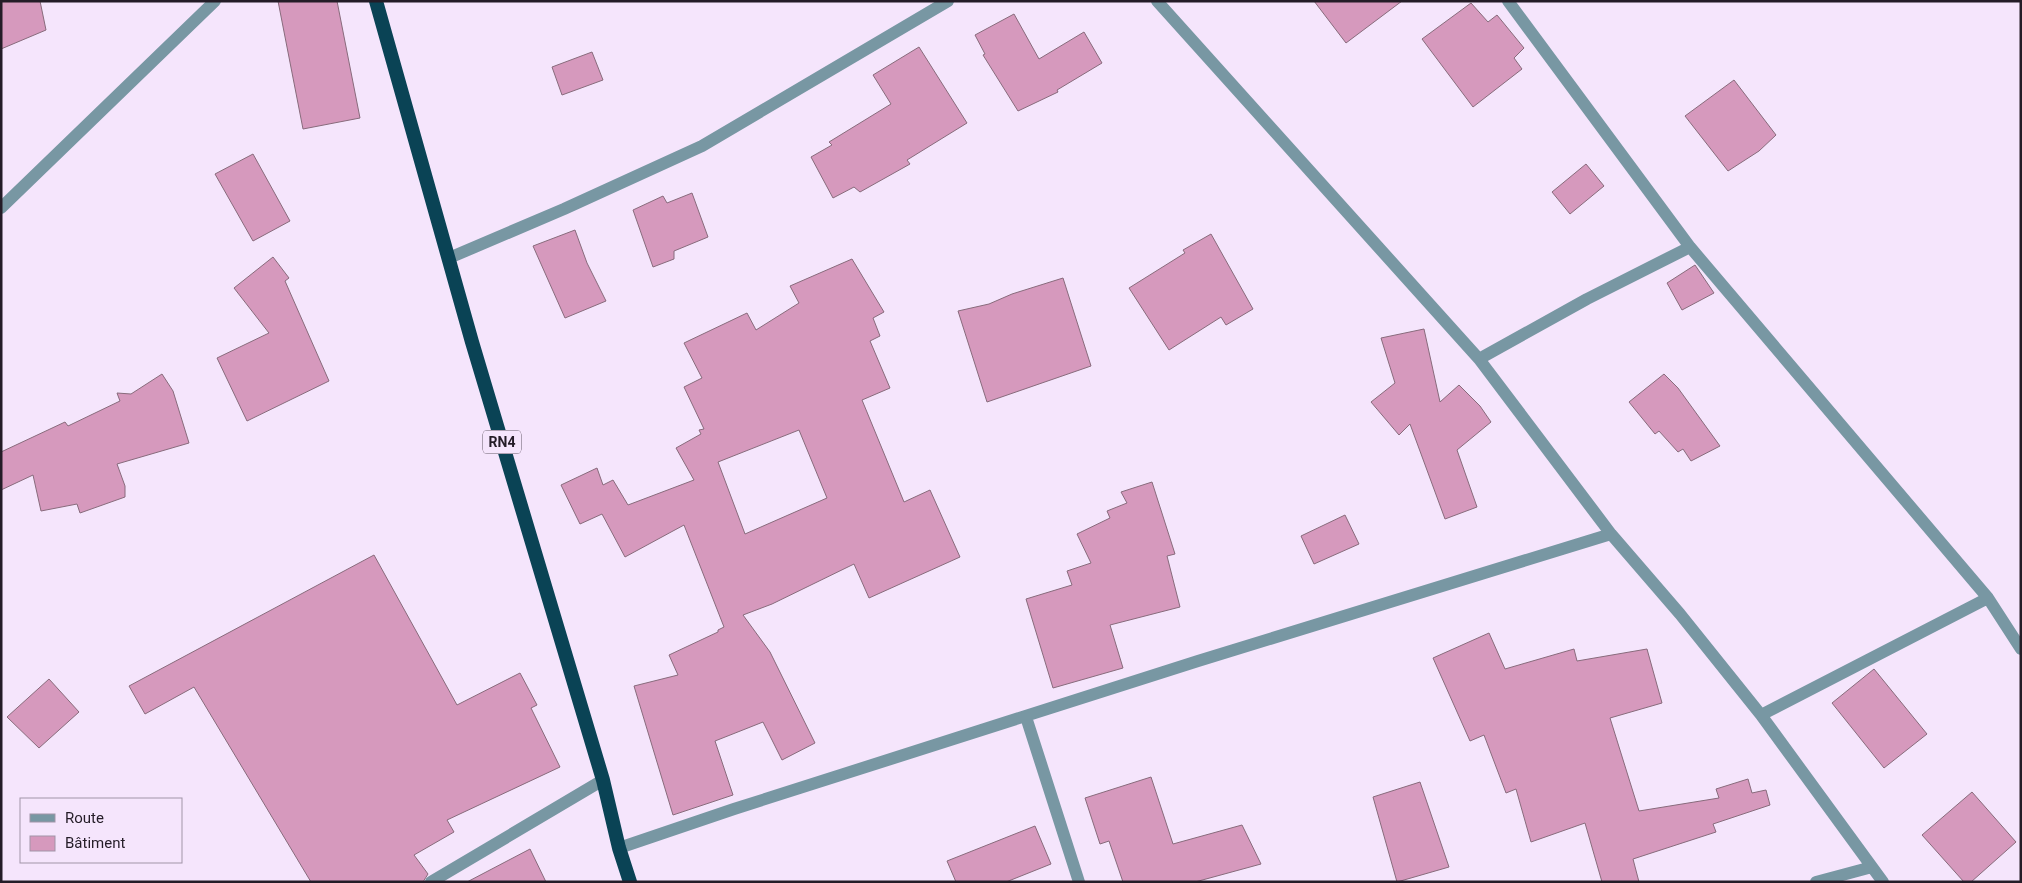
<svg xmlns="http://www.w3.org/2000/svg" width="2022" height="883" viewBox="0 0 2022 883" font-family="Roboto,sans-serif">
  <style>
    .building { fill: #d699bd; stroke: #886b7c; fill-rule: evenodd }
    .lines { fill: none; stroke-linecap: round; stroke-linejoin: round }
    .minor { stroke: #7897a3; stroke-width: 12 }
    .trunk { stroke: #0a4355; stroke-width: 14 }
    .labels { text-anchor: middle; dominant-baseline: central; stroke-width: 5; stroke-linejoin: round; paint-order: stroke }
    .shield { fill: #f5e5fc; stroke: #635867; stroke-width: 1 }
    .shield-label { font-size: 14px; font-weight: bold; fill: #241c27 }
  </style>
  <rect width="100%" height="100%" fill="#f5e5fc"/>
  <path class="building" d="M 1,1 L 40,1 L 46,30 L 1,49 Z
    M 278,1 L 337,1 L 360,118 L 303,129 Z
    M 1314,1 L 1402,1 L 1346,43 Z
    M 1471,3 L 1488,22 L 1497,15 L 1524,48 L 1514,58 L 1522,69 L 1473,107 L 1422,39 Z
    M 1014,14 L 1039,59 L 1084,32 L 1102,63 L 1057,90 L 1058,92 L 1018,111 L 983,55 L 985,54 L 975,35 Z
    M 919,47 L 967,123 L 907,160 L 910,164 L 860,192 L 854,187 L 833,198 L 811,157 L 832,145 L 829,142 L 891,104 L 873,75 Z
    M 592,52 L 603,80 L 562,95 L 552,67 Z
    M 1734,80 L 1776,135 L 1759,151 L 1728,171 L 1685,116 Z
    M 253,154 L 290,221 L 253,241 L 215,174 Z
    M 1586,164 L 1604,186 L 1570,214 L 1552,192 Z
    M 692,193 L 708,237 L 674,251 L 674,259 L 653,267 L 633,210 L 663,196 L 667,203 Z
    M 575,230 L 587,263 L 606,301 L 565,318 L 533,246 Z
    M 1211,234 L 1253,309 L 1226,325 L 1221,317 L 1169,350 L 1129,288 L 1185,253 L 1183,250 Z
    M 273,257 L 289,278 L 285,281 L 329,381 L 247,421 L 217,358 L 269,333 L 234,288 Z
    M 852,259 L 884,312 L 873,318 L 880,336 L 870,341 L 890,388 L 862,400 L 904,502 L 930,490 L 960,557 L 869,598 L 854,564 L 772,604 L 743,615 L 770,652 L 815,743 L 782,760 L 763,722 L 715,741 L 733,795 L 673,815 L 634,686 L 678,675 L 669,655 L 718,632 L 718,630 L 724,627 L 684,525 L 625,557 L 602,514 L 580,524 L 561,485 L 597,468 L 603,485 L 613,480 L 628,505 L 694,480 L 676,448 L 701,434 L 699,430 L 704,429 L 684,387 L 702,378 L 684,343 L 747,313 L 756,330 L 799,303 L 790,286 ZM 799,430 L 827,498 L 745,534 L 718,462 Z
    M 1695,265 L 1714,293 L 1682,310 L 1667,283 Z
    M 1063,278 L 1091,366 L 987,402 L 958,311 L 989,304 L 1012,294 Z
    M 1424,329 L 1440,402 L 1459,385 L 1480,406 L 1491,422 L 1457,450 L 1477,507 L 1445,519 L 1410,424 L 1399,435 L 1371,402 L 1395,383 L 1381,338 Z
    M 162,374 L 173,391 L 189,443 L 117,464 L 125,486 L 125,497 L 80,513 L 77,504 L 41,511 L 33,475 L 1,490 L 1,452 L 65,422 L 68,426 L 120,401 L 117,393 L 131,394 Z
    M 1664,374 L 1678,388 L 1720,446 L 1691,461 L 1683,449 L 1678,452 L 1659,431 L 1655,434 L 1629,402 Z
    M 1152,482 L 1175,554 L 1167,556 L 1180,607 L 1110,625 L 1123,668 L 1053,688 L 1026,599 L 1072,585 L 1067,571 L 1091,563 L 1077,534 L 1110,518 L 1107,511 L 1127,503 L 1121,492 Z
    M 1345,515 L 1359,544 L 1314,564 L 1301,536 Z
    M 374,555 L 457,705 L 520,673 L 537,705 L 531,708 L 560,767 L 447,820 L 454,832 L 414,855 L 428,874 L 423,882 L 311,882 L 194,687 L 145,714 L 129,686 Z
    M 1489,633 L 1505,669 L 1574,649 L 1577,661 L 1647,649 L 1662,703 L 1610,718 L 1639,811 L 1719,798 L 1716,789 L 1748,779 L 1752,793 L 1766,790 L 1770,805 L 1713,824 L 1716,832 L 1633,859 L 1639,882 L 1602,882 L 1585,823 L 1531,842 L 1516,789 L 1506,793 L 1484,735 L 1470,741 L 1433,658 Z
    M 1874,669 L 1927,734 L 1884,768 L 1832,703 Z
    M 49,679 L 79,712 L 39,748 L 7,717 Z
    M 1151,777 L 1173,844 L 1242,825 L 1261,864 L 1195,882 L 1123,882 L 1109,841 L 1100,844 L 1085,798 Z
    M 1420,782 L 1449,867 L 1397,882 L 1373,797 Z
    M 1972,792 L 2016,842 L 1971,882 L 1964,882 L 1922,835 Z
    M 1035,826 L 1051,864 L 1006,882 L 956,882 L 947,861 Z
    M 530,849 L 546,882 L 467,882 Z"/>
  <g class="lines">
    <path class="minor" d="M 1157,1 L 1479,359 L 1611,534 L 1680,614 L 1761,715 L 1883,882
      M 1508,1 L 1690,247 L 1988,598 L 2021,649
      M 1,208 L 215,1
      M 449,258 L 564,209 L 702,146 L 948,1
      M 1479,359 L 1587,299 L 1690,247
      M 1761,715 L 1988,598
      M 1026,717 L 1079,882
      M 619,848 L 734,809 L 1198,661 L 1611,534
      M 431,882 L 603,780
      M 1816,882 L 1872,867"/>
    <path class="trunk" d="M 376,1 L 472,342 L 603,780 L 619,848 L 630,882"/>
  </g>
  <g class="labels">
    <rect class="shield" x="483" y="430.5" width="38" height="23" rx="4"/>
    <g class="shield-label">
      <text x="502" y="442">RN4</text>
    </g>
  </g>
  <rect width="2022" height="883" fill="none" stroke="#241c27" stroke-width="5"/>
  <rect x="20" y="798" width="162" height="65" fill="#f5e5fc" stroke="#a195a7"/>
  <rect x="30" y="814" width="25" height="8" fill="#7897a3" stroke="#a195a7"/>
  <text x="65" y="823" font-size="15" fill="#241c27">Route</text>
  <rect x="30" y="836" width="25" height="15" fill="#d699bd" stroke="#a195a7"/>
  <text x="65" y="848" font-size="15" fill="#241c27">Bâtiment</text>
</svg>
